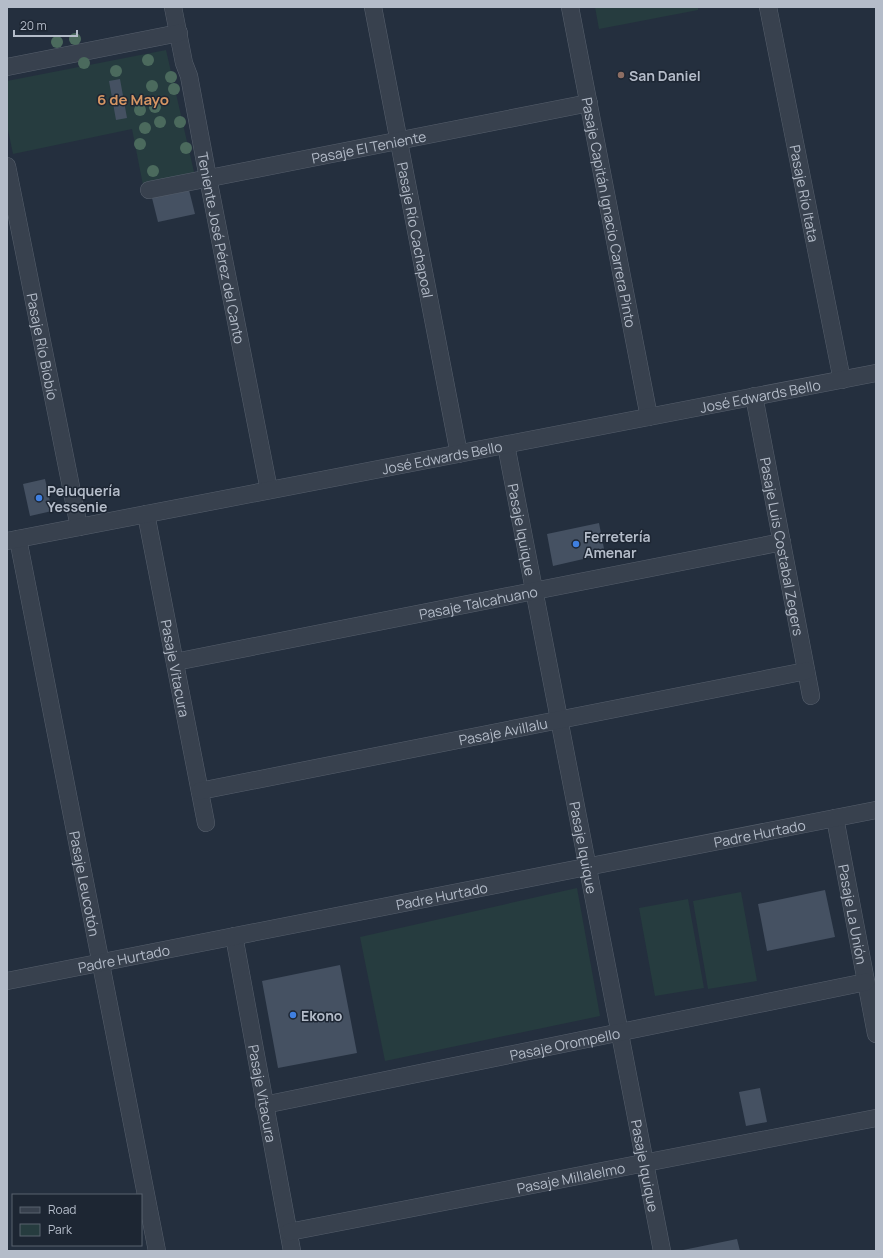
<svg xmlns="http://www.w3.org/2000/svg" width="883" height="1258" viewBox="0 0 883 1258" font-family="Manrope,sans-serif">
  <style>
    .green { fill: #263c3f }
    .building { fill: #455162 }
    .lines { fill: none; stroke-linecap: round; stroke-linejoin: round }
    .minor-casing { stroke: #565f6c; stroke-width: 18 }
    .minor { stroke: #38414e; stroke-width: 17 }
    .tree { fill: #4b6a5d }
    .education-dot { fill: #8d6e63; stroke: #1d2633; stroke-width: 1.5 }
    .shop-dot { fill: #3f7fe0; stroke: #1d2633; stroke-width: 1.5 }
    .labels { text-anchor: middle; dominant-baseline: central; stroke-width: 3; stroke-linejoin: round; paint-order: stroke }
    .poi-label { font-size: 14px; font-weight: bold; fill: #b4bcc9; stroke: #1d2633; text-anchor: start }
    .street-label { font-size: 14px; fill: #b4bcc9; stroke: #1d2633 }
    .neighbourhood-label { font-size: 15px; font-weight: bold; fill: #d59563; stroke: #1d2633 }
  </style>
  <rect width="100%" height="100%" fill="#242f3e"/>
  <path class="green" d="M 595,7 L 698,7 L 698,10 L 599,29 Z
    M 166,50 L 194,172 L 143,185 L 132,129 L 13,154 L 7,125 L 7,81 Z
    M 577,888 L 600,1016 L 385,1061 L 360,937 Z
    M 741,892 L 757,981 L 708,989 L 693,901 Z
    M 688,899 L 704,988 L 655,996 L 639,908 Z"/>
  <path class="building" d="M 120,79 L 127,118 L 116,120 L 109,81 Z
    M 188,186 L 195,214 L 158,222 L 151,194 Z
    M 45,479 L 52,511 L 30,516 L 23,484 Z
    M 599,523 L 605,554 L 553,566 L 547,534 Z
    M 825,890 L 835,937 L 767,951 L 758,904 Z
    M 340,965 L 357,1053 L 278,1068 L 262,981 Z
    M 760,1088 L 767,1122 L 746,1126 L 739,1092 Z
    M 737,1239 L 740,1251 L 683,1251 L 683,1250 Z"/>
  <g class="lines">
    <defs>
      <g id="minor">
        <path id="s1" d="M 173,7 L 184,63 L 189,76 L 208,178 L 269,490"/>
        <path id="s2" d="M 373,7 L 459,454"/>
        <path id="s3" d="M 570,7 L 649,417"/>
        <path id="s4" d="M 768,7 L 842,380"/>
        <path d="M 7,67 L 179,33"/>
        <path id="s5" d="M 7,166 L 79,527"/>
        <path id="s6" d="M 149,190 L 589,103"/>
        <path id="s7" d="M 754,396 L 811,696"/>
        <path id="s8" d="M 506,445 L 662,1251"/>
        <path id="s9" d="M 146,514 L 206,823"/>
        <path id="s10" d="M 18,539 L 157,1251"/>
        <path id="s11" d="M 7,541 L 876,373"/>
        <path id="s12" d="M 175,662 L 782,542"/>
        <path id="s13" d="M 200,791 L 806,671"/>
        <path id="s14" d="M 835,818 L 876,1034"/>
        <path id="s15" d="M 234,936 L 292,1251"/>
        <path id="s16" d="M 7,981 L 876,810"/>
        <path id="s17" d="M 264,1105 L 866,982"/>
        <path id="s18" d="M 289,1232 L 876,1118"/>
      </g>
    </defs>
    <use href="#minor" class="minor-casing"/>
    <use href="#minor" class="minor"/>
  </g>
  <g class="tree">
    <circle cx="75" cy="39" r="6"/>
    <circle cx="57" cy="42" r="6"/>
    <circle cx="148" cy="60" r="6"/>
    <circle cx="84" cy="63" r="6"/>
    <circle cx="116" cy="71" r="6"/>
    <circle cx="171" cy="77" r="6"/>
    <circle cx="152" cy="86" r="6"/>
    <circle cx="174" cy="89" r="6"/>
    <circle cx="155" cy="107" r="6"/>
    <circle cx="140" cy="110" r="6"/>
    <circle cx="160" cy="122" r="6"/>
    <circle cx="180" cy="122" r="6"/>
    <circle cx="145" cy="128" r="6"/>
    <circle cx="140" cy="144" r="6"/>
    <circle cx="186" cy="148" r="6"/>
    <circle cx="153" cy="171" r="6"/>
  </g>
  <circle class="education-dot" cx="621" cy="75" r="4"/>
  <g class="shop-dot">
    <circle cx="39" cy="498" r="4"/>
    <circle cx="576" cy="544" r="4"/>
    <circle cx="293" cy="1015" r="4"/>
  </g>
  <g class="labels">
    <g class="poi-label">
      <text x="629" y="75">San Daniel</text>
      <text x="47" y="490">Peluquería<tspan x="47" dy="16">Yessenie</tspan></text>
      <text x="584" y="536">Ferretería<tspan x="584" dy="16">Amenar</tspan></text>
      <text x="301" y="1015">Ekono</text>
    </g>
    <g class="street-label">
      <text stroke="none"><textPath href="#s6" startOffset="224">Pasaje El Teniente</textPath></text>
      <text stroke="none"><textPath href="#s4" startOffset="190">Pasaje Río Itata</textPath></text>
      <text stroke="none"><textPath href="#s3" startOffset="209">Pasaje Capitán Ignacio Carrera Pinto</textPath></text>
      <text stroke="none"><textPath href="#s2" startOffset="227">Pasaje Río Cachapoal</textPath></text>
      <text stroke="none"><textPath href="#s1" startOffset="246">Teniente José Pérez del Canto</textPath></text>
      <text stroke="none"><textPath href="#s5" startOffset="184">Pasaje Río Biobío</textPath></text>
      <text stroke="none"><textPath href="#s11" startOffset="767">José Edwards Bello</textPath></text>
      <text stroke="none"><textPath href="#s11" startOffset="443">José Edwards Bello</textPath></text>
      <text stroke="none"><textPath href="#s8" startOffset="86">Pasaje Iquique</textPath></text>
      <text stroke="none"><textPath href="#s7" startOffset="153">Pasaje Luis Costabal Zegers</textPath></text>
      <text stroke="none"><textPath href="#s12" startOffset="309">Pasaje Talcahuano</textPath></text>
      <text stroke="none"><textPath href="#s9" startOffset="157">Pasaje Vitacura</textPath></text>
      <text stroke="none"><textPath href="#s13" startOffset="309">Pasaje Avillalu</textPath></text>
      <text stroke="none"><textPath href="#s16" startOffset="767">Padre Hurtado</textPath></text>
      <text stroke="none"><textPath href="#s8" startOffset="410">Pasaje Iquique</textPath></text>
      <text stroke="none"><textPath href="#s10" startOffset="351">Pasaje Leucotón</textPath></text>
      <text stroke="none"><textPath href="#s16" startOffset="443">Padre Hurtado</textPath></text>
      <text stroke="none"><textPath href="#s14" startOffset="98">Pasaje La Unión</textPath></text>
      <text stroke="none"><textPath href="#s16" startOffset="119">Padre Hurtado</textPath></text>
      <text stroke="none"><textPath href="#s17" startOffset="307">Pasaje Orompello</textPath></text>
      <text stroke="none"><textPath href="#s15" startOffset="160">Pasaje Vitacura</textPath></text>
      <text stroke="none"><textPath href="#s8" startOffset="734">Pasaje Iquique</textPath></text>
      <text stroke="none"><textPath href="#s18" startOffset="287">Pasaje Millalelmo</textPath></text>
    </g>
    <g class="neighbourhood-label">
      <text x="133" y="99">6 de Mayo</text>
    </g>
  </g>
  <rect width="883" height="1258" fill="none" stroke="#b4bcc9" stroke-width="16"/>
  <rect x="12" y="1194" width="130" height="52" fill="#1d2633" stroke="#59626f"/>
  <rect x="20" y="1207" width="20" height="6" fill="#38414e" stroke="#59626f"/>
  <text x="48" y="1214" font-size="12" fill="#b4bcc9">Road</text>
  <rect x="20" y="1224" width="20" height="12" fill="#263c3f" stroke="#59626f"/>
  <text x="48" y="1234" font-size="12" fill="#b4bcc9">Park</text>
  <path d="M14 30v6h63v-6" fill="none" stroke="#b4bcc9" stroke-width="2"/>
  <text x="20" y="30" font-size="12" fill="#b4bcc9" stroke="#1d2633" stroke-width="3" paint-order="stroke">20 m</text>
</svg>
